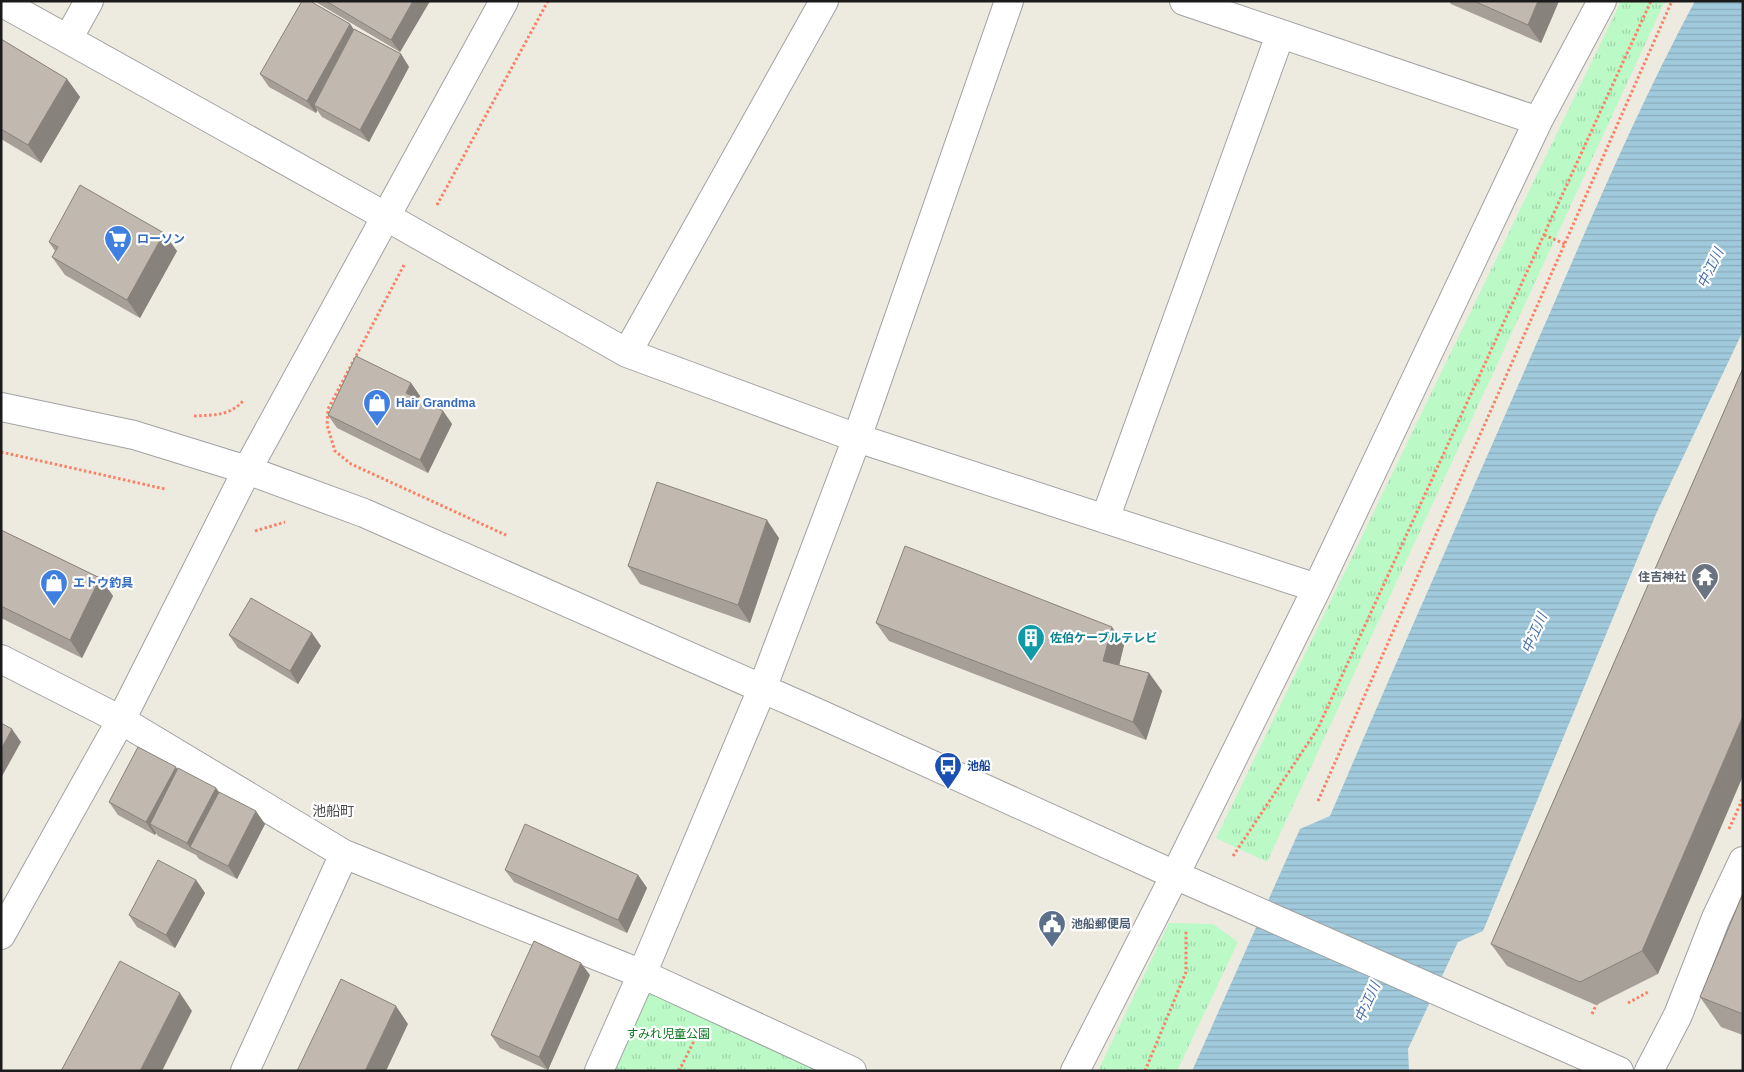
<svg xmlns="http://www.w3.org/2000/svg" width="1744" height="1072" viewBox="0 0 1744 1072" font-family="Helvetica,'Noto Sans JP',sans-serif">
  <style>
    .park { fill: url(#park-tufts) }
    .water { fill: url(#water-rules) }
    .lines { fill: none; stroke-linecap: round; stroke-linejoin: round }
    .minor-casing { stroke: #a2a2a2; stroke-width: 30 }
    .tertiary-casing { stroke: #a2a2a2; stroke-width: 30 }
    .path { stroke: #fa8164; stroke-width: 3; stroke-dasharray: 2.5 2.5; stroke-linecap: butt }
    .minor { stroke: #fff; stroke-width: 28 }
    .tertiary { stroke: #fff; stroke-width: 28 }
    .wall { fill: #a69f97 }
    .shaded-wall { fill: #87827b }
    .building { fill: #c1b9b0; stroke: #87827b }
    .labels { text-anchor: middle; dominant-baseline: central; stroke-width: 4.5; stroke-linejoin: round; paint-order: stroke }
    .shop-label { font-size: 12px; font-weight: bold; fill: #366cbe; stroke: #fff; text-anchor: start }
    .worship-label { font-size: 12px; font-weight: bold; fill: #5b616d; stroke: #fff; text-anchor: end }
    .culture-label { font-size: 12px; font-weight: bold; fill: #0d838f; stroke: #fff; text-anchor: start }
    .transit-label { font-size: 12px; font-weight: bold; fill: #164399; stroke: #fff; text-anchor: start }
    .service-label { font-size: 12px; font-weight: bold; fill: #4e5e75; stroke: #fff; text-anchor: start }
    .park-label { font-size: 12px; fill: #0a781e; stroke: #fff }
    .water-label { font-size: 14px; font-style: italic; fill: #4870aa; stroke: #fff }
    .neighbourhood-label { font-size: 14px; fill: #4e4e4e; stroke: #fff }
  </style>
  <defs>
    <pattern id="park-tufts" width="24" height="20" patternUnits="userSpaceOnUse" patternTransform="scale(1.25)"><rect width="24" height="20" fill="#bbf9c6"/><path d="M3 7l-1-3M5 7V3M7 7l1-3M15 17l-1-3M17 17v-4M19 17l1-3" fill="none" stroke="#a0d5aa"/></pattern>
    <pattern id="water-rules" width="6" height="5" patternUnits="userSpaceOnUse" patternTransform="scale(1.25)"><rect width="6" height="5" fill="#a0c9dc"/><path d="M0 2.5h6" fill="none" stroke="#89acbc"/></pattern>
  </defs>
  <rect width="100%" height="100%" fill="#edeae0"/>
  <path class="park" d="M 1621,1 L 1665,1 L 1267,862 L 1216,838 Z
    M 1169,923 L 1213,924 L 1238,942 L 1177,1071 L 1098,1071 Z
    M 648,984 L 835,1071 L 611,1071 Z"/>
  <path class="water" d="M 1695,1 L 1743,1 L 1743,331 L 1656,514 L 1483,931 L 1458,942 L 1408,1049 L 1409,1071 L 1192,1071 L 1300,829 L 1330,816 C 1396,662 1464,509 1531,356 C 1584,236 1633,116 1695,1 Z"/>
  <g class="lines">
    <defs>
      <path id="minor" d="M 1184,1 L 1538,121
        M 385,216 L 627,353 L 857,438 L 1317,588
        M 627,353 L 824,1
        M 1105,519 L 1280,35
        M 1,659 L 121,720 L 344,854 L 642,974 L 852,1071
        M 245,1071 L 344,854
        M 599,1071 L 642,974 L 762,689
        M 1075,1071 L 1175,875 L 1317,588 L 1538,121 L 1602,1"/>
      <path id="tertiary" d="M 1,2 L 385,216
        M 68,39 L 89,1
        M 1,407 L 134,435 L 247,470 L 364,513 L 820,714 L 1175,875 L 1619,1071
        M 762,689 L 857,438 L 1009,1
        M 1,935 L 121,720 L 247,470 L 504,1
        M 1649,1071 L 1678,1015 L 1716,918 L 1743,861"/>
    </defs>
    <use href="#minor" class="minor-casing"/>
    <use href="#tertiary" class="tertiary-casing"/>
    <path class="path" d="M 437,205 L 548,1
      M 1544,235 L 1565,244
      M 404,265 L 328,409 L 327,425 L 335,451 L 351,464 L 508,536
      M 194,416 C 214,415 229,416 243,401
      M 1,452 L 165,489
      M 255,531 L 285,522
      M 1318,801 L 1672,1
      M 1729,829 L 1743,798
      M 1233,856 L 1318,728 L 1651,1
      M 1628,1003 L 1650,991
      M 1592,1014 L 1598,1001
      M 679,1071 L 695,1039 L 698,1040
      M 1145,1071 L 1186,972 L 1186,931"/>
    <use href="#minor" class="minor"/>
    <use href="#tertiary" class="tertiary"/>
  </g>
  <path class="wall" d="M 314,1 L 430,1 L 400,52 Z
    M 1449,1 L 1559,1 L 1541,43 L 1451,4 Z
    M 350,24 L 354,30 L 401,54 L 409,67 L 369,142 L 322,117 L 317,110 L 316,113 L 269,87 L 260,74 Z
    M 1,39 L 67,79 L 80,97 L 41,163 L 1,139 Z
    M 49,242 L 177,251 L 140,318 L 65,275 L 52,257 L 55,251 Z
    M 1743,368 L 1658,974 L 1596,1005 L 1507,966 L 1491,944 Z
    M 411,383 L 420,396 L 418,399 L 443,411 L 452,424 L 428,473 L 337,428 L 328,415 Z
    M 1,530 L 100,578 L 113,596 L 82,658 L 1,618 Z
    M 779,538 L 750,623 L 640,584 L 628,566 Z
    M 876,623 L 1124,645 L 1119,665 L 1149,673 L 1162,691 L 1146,740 L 889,641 Z
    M 229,635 L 321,646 L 298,684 L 238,648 Z
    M 177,769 L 216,788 L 219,792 L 265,824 L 237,879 L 199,859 L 196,855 L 158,836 L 156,833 L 155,835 L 118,815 L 109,802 Z
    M 505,870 L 638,875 L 647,888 L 627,933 L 514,882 Z
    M 196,880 L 205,893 L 175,948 L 137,927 L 129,915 Z
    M 1743,893 L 1743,1035 L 1721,1027 L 1700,997 Z
    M 590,975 L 548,1070 L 500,1048 L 491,1035 Z"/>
  <path class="shaded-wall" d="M 413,1 L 430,1 L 400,52 L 391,40 Z
    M 1538,1 L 1559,1 L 1541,43 L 1528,25 Z
    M 350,24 L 359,37 L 314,105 L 317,110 L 316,113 L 307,101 Z
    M 401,54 L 409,67 L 369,142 L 360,130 Z
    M 67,79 L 80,97 L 41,163 L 28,145 Z
    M 164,233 L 177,251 L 140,318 L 127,300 Z
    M 411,383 L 420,396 L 415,406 L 406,393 Z
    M 443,411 L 452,424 L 428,473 L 420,460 Z
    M 767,520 L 779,538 L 750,623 L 738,605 Z
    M 100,578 L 113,596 L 82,658 L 70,640 Z
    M 1112,627 L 1124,645 L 1116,679 L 1103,661 Z
    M 312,633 L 321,646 L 298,684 L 290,671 Z
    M 1149,673 L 1162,691 L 1146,740 L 1133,722 Z
    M 1743,716 L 1743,776 L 1658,974 L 1642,951 Z
    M 12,729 L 21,742 L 1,778 L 1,749 Z
    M 176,767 L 184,779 L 150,824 L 156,833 L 155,835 L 146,822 Z
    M 216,788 L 225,801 L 190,847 L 196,856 L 187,843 Z
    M 256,811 L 265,824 L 237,879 L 228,866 Z
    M 638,875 L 647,888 L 627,933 L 618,920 Z
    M 196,880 L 205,893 L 175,948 L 166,935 Z
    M 581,963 L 590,975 L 548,1070 L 539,1057 Z
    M 180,993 L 192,1011 L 162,1071 L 140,1071 Z
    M 396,1006 L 408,1024 L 386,1071 L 365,1071 Z"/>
  <path class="building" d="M 302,1 L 310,1 L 350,24 L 307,101 L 260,74 Z
    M 326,1 L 413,1 L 391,40 Z
    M 1474,1 L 1538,1 L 1528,25 Z
    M 354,29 L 401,54 L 360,130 L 314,105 Z
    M 1,39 L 67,79 L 28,145 L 1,129 Z
    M 80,185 L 164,233 L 127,300 L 52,257 L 58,247 L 49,242 Z
    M 356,356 L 411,383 L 406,393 L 443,411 L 420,460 L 328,415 Z
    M 1743,368 L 1743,716 L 1642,951 L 1580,982 L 1491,944 Z
    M 657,482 L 767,520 L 738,605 L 628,566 Z
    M 1,530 L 100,578 L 70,640 L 1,606 Z
    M 905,546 L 1112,627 L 1103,661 L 1149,673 L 1133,722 L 876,623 Z
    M 251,598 L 312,633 L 290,671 L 229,635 Z
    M 1,723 L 12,729 L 1,749 Z
    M 138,747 L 176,767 L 146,822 L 109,802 Z
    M 178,768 L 216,788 L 187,843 L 150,824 Z
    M 219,792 L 256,811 L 228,866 L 190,847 Z
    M 525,824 L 638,875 L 618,920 L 505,870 Z
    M 158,860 L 196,880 L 166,935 L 129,915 Z
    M 1743,893 L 1743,1014 L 1700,997 Z
    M 534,941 L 581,963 L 539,1057 L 491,1035 Z
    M 120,961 L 180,993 L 140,1071 L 61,1071 Z
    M 341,979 L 396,1006 L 365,1071 L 297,1071 Z"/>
  <defs>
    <symbol id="supermarket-pin" viewBox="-11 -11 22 30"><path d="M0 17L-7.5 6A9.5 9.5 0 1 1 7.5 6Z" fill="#3f7fe0" stroke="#fff"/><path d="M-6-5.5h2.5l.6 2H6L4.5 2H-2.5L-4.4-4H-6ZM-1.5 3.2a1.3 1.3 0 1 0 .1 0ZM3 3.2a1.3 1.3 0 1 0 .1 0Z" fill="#fff"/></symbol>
    <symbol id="shop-pin" viewBox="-11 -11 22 30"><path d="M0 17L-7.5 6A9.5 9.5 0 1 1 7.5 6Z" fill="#3f7fe0" stroke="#fff"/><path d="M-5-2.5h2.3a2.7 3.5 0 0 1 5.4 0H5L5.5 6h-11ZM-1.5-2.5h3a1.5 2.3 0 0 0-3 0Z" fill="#fff"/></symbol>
    <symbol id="temple-pin" viewBox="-11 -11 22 30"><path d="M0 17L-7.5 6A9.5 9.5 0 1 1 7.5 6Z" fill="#6b7280" stroke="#fff"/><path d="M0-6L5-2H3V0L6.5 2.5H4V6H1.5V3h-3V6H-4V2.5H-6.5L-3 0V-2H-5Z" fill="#fff"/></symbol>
    <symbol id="building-pin" viewBox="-11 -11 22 30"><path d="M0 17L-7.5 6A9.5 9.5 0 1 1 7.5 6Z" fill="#0f9aa8" stroke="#fff"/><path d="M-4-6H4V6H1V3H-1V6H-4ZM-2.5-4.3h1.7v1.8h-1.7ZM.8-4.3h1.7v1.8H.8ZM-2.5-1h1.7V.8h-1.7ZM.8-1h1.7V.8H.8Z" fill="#fff"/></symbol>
    <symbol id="bus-pin" viewBox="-11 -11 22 30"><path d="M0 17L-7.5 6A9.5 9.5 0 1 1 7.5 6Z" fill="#1a4fb4" stroke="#fff"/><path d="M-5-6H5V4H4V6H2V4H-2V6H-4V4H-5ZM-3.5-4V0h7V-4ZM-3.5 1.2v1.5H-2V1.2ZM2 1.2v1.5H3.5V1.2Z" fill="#fff"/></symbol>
    <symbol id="civic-pin" viewBox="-11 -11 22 30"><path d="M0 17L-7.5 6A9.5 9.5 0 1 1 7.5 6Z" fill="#5c6f8a" stroke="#fff"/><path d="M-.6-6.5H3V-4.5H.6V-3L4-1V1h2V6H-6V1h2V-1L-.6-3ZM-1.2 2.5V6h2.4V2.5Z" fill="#fff"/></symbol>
  </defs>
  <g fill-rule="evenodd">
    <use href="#supermarket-pin" x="102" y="223" width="32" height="43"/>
    <use href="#shop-pin" x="361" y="387" width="32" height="43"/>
    <use href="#temple-pin" x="1689" y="561" width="32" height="43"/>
    <use href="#shop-pin" x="38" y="567" width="32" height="43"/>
    <use href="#building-pin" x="1015" y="622" width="32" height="43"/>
    <use href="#bus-pin" x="932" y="750" width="32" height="43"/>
    <use href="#civic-pin" x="1036" y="908" width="32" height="43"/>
  </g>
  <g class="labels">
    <g class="shop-label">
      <text x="137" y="239">ローソン</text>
      <text x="396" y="403">Hair Grandma</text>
      <text x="73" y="583">エトウ釣具</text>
    </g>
    <g class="worship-label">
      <text x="1686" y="577">住吉神社</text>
    </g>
    <g class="culture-label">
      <text x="1050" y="638">佐伯ケーブルテレビ</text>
    </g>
    <g class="transit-label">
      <text x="967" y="766">池船</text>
    </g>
    <g class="service-label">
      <text x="1071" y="924">池船郵便局</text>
    </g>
    <g class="park-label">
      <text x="668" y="1034">すみれ児童公園</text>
    </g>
    <g class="water-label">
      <text transform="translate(1710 268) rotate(-64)">中江川</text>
      <text transform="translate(1534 633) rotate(-66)">中江川</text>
      <text transform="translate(1367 1002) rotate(-66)">中江川</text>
    </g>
    <g class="neighbourhood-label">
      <text x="333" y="811">池船町</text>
    </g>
  </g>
  <rect width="1744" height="1072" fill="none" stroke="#1b1b1b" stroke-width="5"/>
</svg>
